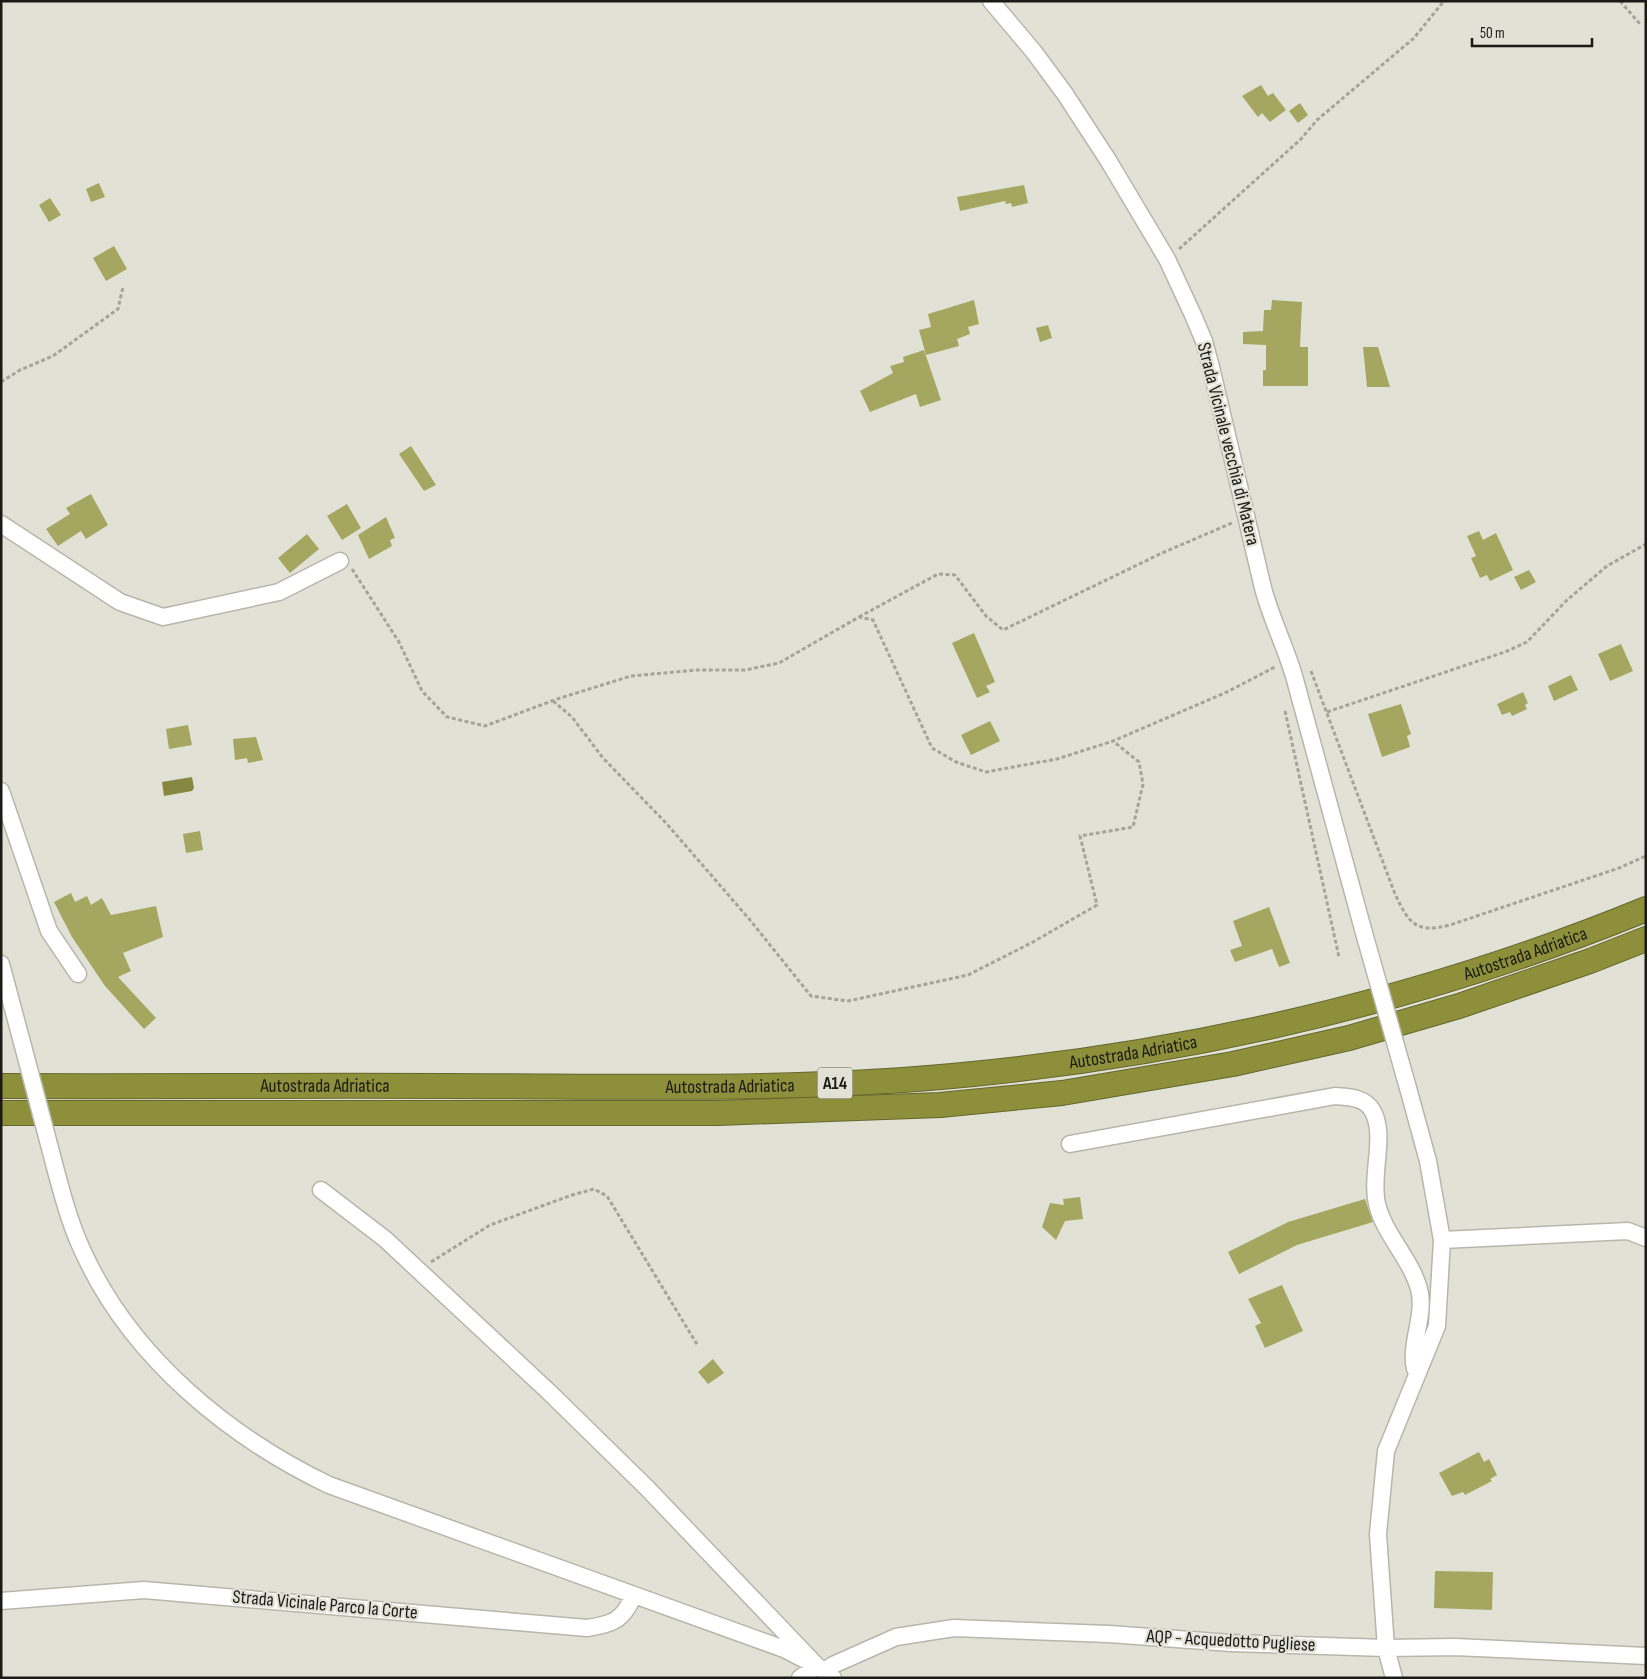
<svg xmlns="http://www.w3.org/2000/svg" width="1647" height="1679" viewBox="0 0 1647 1679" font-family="'Sofia Sans Condensed',sans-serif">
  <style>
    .water { fill: #868842 }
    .building { fill: #a5a761 }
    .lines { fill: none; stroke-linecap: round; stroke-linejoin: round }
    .minor-casing { stroke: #b6b7aa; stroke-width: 19 }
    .highway-casing { stroke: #65662d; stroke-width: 26 }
    .path { stroke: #a4a59a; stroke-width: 3; stroke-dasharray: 4 2.5; stroke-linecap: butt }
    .minor { stroke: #fff; stroke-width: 16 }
    .highway { stroke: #8d8f3a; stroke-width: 24 }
    .minor-bridge-casing { stroke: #b6b7aa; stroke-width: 19; stroke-linecap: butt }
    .minor-bridge { stroke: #fff; stroke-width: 16 }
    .labels { text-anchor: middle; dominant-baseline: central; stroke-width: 4.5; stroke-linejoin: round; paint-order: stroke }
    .shield { fill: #e1e2d5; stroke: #56574f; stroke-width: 1 }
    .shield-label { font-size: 18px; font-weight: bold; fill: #1a1b16 }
    .street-label { font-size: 19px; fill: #1a1b16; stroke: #e1e2d5 }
  </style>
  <rect width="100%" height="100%" fill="#e1e2d5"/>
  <path class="water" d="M 192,777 L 194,788 L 192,791 L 164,796 L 162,782 Z"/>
  <path class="building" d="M 1261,85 L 1268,96 L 1273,93 L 1286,110 L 1270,122 L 1262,113 L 1258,117 L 1242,96 Z
    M 1300,103 L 1308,115 L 1298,123 L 1289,111 Z
    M 99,183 L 105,197 L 91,202 L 86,189 Z
    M 1024,185 L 1028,203 L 1012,207 L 1011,203 L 1006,204 L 1005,201 L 960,211 L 957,197 Z
    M 50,198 L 61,215 L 49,222 L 39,205 Z
    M 114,246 L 127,269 L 106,281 L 93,258 Z
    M 974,300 L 979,324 L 968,327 L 970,334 L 957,339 L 959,346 L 926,355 L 919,330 L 931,327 L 928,314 Z
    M 1272,300 L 1302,302 L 1300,347 L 1308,347 L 1308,386 L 1263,386 L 1263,370 L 1266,370 L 1266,345 L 1243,344 L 1243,332 L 1263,331 L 1264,310 L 1271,310 Z
    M 1048,325 L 1052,338 L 1040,342 L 1036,328 Z
    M 1363,347 L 1378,347 L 1390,387 L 1367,387 Z
    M 924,350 L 941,400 L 920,407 L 916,394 L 870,412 L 860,391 L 893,373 L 890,366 L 904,362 L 903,357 Z
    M 411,446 L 436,485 L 424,491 L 399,454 Z
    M 91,494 L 108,525 L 86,539 L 81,531 L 58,546 L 46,529 L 70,514 L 66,508 Z
    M 347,504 L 361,528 L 342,540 L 327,516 Z
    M 386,517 L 395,538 L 390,540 L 392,546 L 369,559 L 358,535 Z
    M 1479,531 L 1483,540 L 1496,533 L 1513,570 L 1490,581 L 1487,575 L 1480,578 L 1471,558 L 1476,556 L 1467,536 Z
    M 307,534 L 319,549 L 290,573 L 278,558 Z
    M 1529,570 L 1536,582 L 1521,590 L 1514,577 Z
    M 974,633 L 995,682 L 986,686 L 990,692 L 977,698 L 952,643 Z
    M 1621,644 L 1633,671 L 1610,681 L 1598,654 Z
    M 1571,675 L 1578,690 L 1554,701 L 1548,686 Z
    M 1523,692 L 1528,703 L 1525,705 L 1527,709 L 1512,716 L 1510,712 L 1502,715 L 1497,704 Z
    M 1401,704 L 1411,734 L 1407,736 L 1410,747 L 1382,757 L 1368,714 Z
    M 990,721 L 1000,741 L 971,755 L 961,735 Z
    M 188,725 L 192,745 L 169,749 L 166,729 Z
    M 256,737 L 263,760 L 248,763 L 247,758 L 235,760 L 233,739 Z
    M 200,831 L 203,850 L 186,853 L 183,834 Z
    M 71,893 L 75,902 L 87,896 L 91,905 L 102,898 L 111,915 L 156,906 L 163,937 L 123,953 L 131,971 L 118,977 L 156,1018 L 144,1029 L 105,986 L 72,937 L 54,902 Z
    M 1269,907 L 1290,963 L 1279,967 L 1272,949 L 1235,962 L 1230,950 L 1242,946 L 1233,921 Z
    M 1080,1197 L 1083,1219 L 1065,1221 L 1056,1240 L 1042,1227 L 1050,1203 L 1064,1205 L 1063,1199 Z
    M 1365,1199 L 1373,1222 L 1297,1245 L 1239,1274 L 1228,1252 L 1288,1222 Z
    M 1282,1285 L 1303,1331 L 1265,1348 L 1255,1326 L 1261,1323 L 1248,1299 Z
    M 713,1359 L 724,1373 L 708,1384 L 698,1372 Z
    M 1479,1452 L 1484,1462 L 1489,1459 L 1497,1475 L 1490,1479 L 1492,1481 L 1465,1495 L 1463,1492 L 1452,1496 L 1439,1473 Z
    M 1435,1571 L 1493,1572 L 1492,1610 L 1434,1608 Z"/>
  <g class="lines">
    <defs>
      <path id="minor" d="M 991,1 L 1034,52 L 1065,94 L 1108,160 L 1167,259 L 1193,315 L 1204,341 L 1211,367 L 1263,588 C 1271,618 1285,646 1294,676 L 1364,933
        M 1,524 L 120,602 L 163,617 L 279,592 L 340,561
        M 1,791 L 49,931 L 78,974
        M 1,964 L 23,1046
        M 1070,1144 L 1335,1096 C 1348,1097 1364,1097 1372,1110 C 1387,1134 1370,1175 1377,1204 C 1384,1234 1411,1259 1419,1289 C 1426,1315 1409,1344 1415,1369
        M 56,1171 C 64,1201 72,1230 86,1258 C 134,1359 229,1437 329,1485 L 784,1649 L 817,1666 L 833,1678
        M 321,1190 L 385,1239 L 548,1391 L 647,1488 L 817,1666 L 800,1678
        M 1442,1240 L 1628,1231 L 1646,1238
        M 1,1601 L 144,1590 L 587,1628 C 614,1624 623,1620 634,1595
        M 825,1671 L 833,1665 L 896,1637 L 954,1628 L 1109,1634 L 1231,1643 L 1386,1648 L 1455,1647 L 1646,1656
        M 1394,1678 L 1386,1648 L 1378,1534 L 1386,1451 L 1437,1326 L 1442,1240 L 1428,1161 L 1408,1088"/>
      <g id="highway">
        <path id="s1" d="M 1,1086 C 149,1087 297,1085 445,1086 C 621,1086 798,1092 973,1074 C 1204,1051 1431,997 1646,909"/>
        <path d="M 1,1113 L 718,1113 L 940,1105 L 1062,1093 L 1233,1064 L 1349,1038 L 1459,1006 L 1590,961 L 1646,939"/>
      </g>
    </defs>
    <use href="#minor" class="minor-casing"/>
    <use href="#highway" class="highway-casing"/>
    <path class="path" d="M 1620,1 L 1640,24
      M 1179,249 L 1301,139 L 1317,120 L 1414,38 L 1444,1
      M 1,382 L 20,370 L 53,356 L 118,309 L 123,287
      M 352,569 L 399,642 L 422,691 L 447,717 L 485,726 L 557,699 L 631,676 L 697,670 L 745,670 L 779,663 L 859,617 L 873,620 L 932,748 L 956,762 L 986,772 L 1057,759 L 1113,741 L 1227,692 L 1275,667
      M 859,617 L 938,574 L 955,575 L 986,616 L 1003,630 L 1162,553 L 1232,523
      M 1311,671 L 1395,894 C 1409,923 1415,934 1450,925 L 1619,868 L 1646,856
      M 553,701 L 572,717 L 603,758 L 666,823 L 750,920 L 811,996 L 848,1001 L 968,975 L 1033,942 L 1097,905 L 1080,836 L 1133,827 L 1143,784 L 1139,762 L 1113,741
      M 1285,711 L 1339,957
      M 1327,712 L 1505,652 L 1527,642 L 1566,601 L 1607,566 L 1646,544
      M 431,1262 L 490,1225 L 572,1195 L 594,1189 L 607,1196 L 698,1346"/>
    <use href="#minor" class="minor"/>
    <use href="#highway" class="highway"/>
    <defs>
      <path id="minor-bridge" d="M 1364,933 L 1408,1088
        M 23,1046 L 56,1171"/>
    </defs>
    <use href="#minor-bridge" class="minor-bridge-casing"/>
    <use href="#minor-bridge" class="minor-bridge"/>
  </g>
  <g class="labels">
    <rect class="shield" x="817.5" y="1067.5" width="35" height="31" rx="4"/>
    <g class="shield-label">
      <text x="835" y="1083">A14</text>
    </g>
    <g class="street-label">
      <text transform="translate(1228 444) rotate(76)">Strada Vicinale vecchia di Matera</text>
      <text stroke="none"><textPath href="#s1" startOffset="1539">Autostrada Adriatica</textPath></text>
      <text stroke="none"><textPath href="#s1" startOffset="1134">Autostrada Adriatica</textPath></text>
      <text stroke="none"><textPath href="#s1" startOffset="729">Autostrada Adriatica</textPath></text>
      <text stroke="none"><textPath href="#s1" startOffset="324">Autostrada Adriatica</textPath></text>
      <text transform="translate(325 1605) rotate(5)">Strada Vicinale Parco la Corte</text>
      <text transform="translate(1231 1641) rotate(3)">AQP - Acquedotto Pugliese</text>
    </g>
  </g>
  <rect width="1647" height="1679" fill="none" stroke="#1a1b16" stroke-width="5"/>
  <path d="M1472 38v8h120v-8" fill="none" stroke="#1a1b16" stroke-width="2.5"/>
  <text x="1480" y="38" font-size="15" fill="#1a1b16" stroke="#e1e2d5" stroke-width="4" paint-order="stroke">50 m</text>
</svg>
